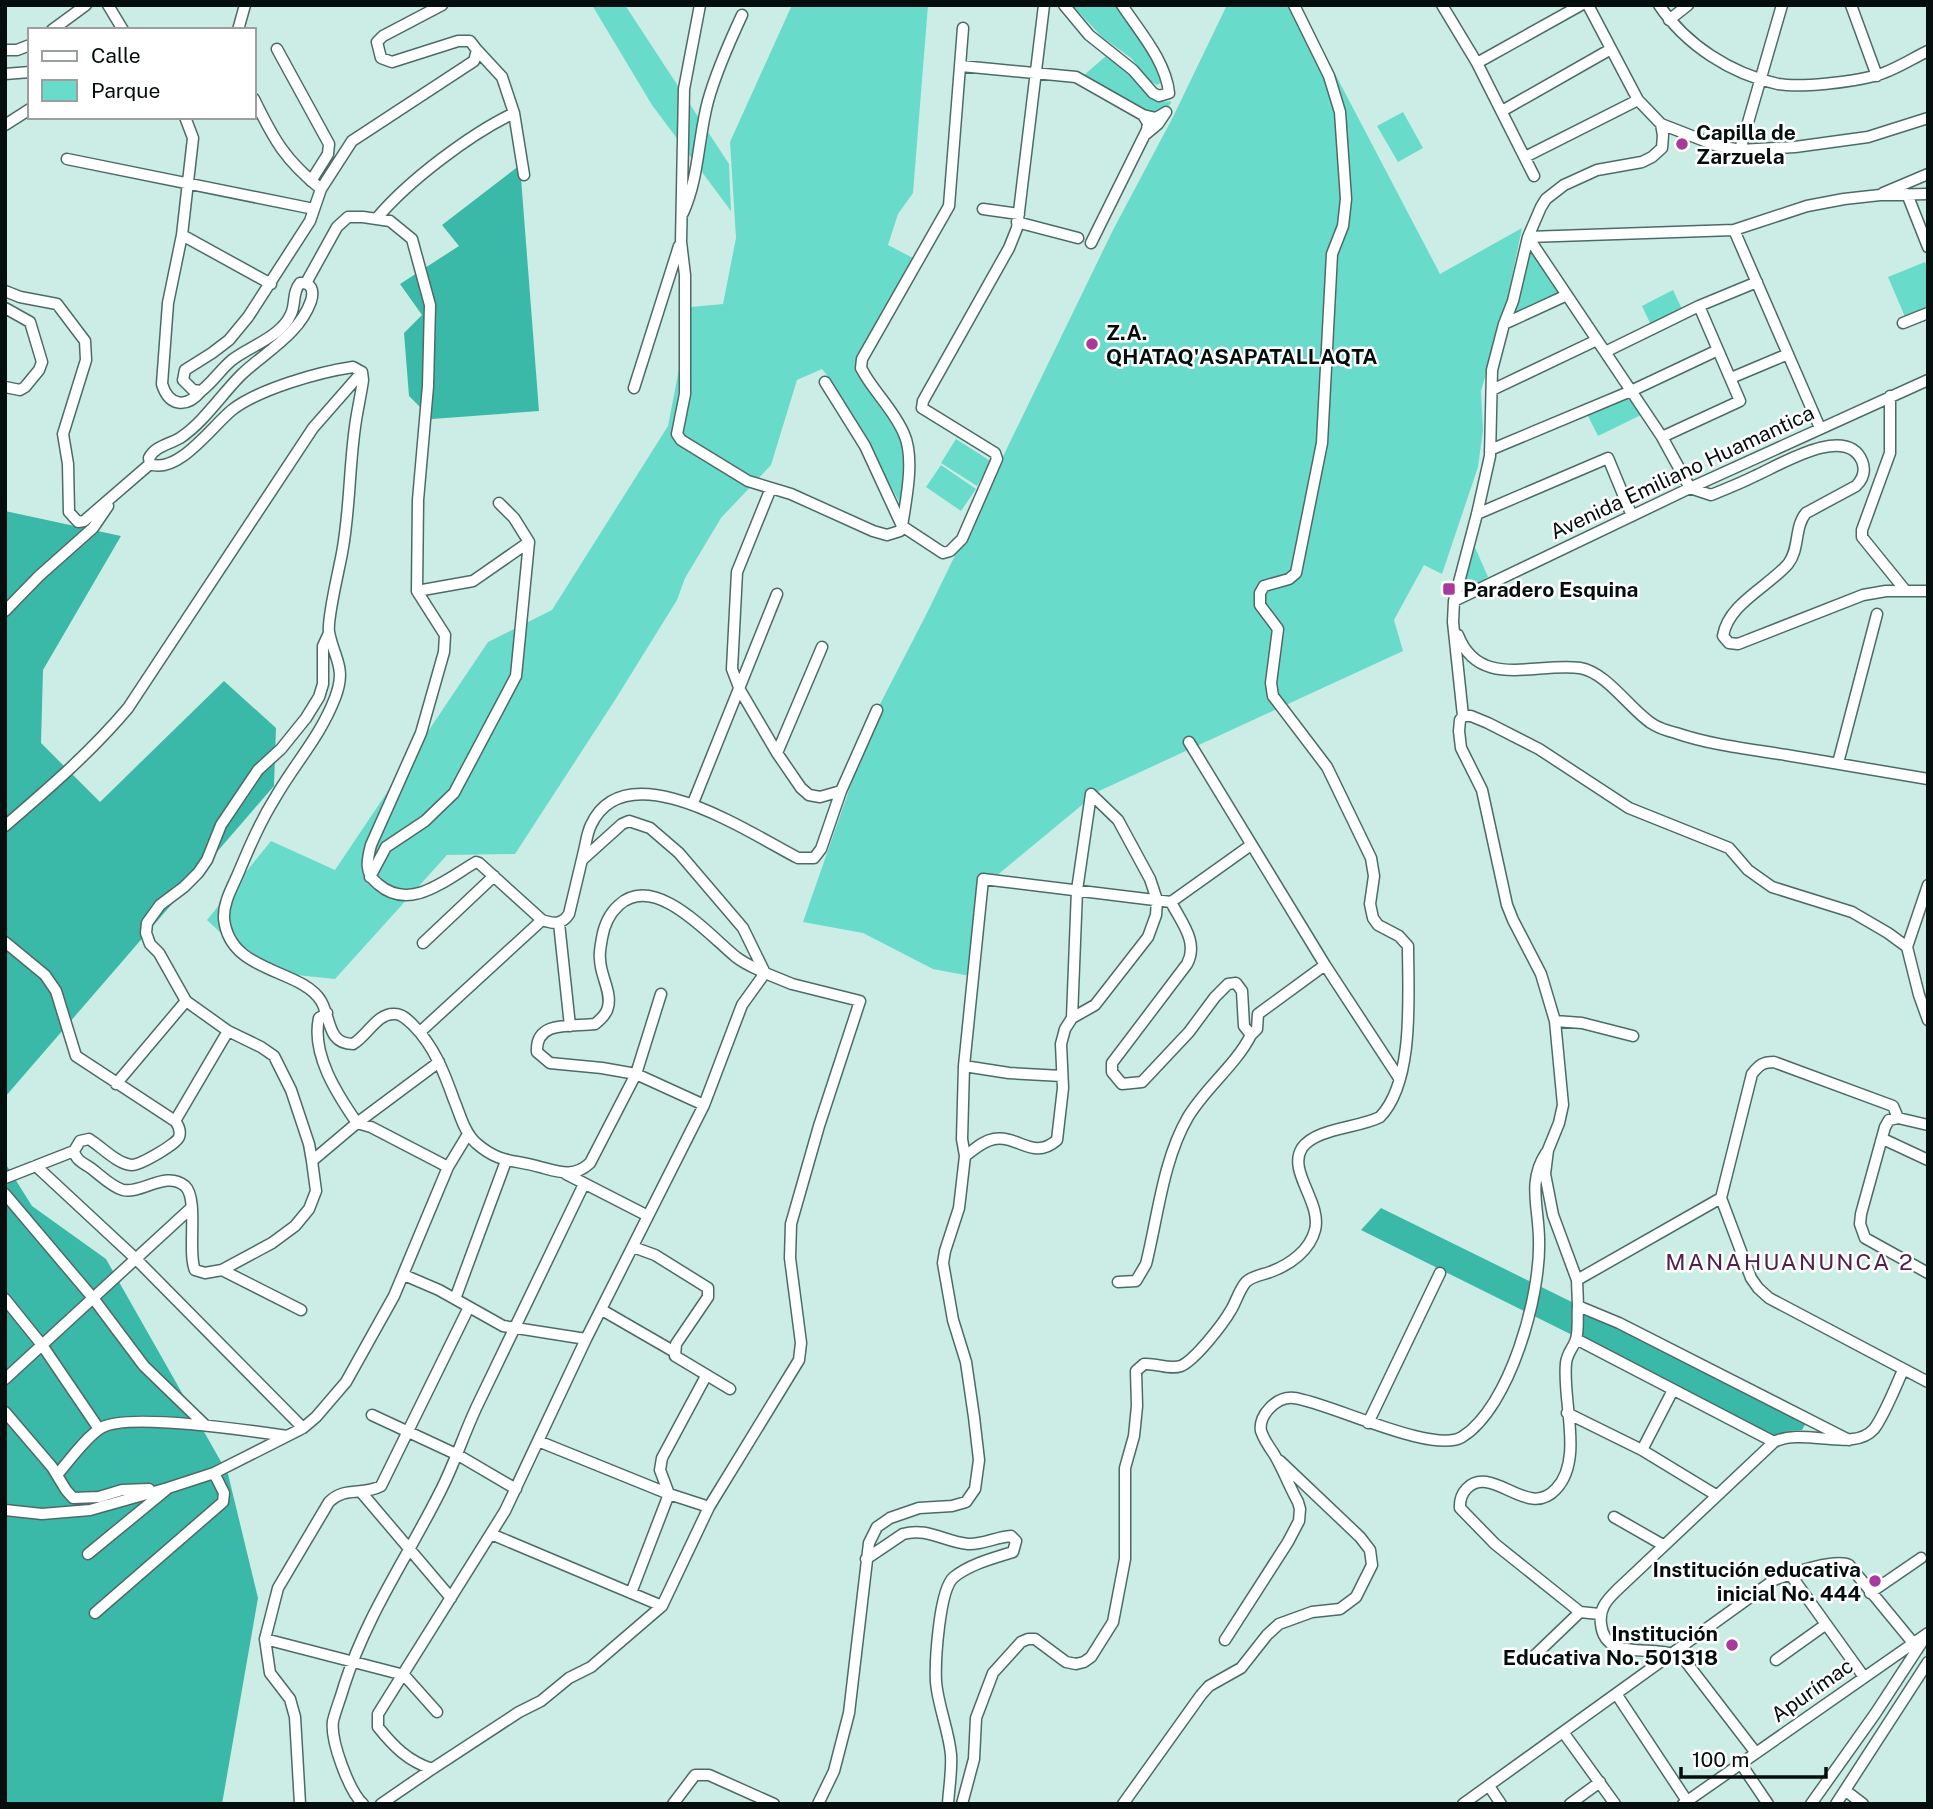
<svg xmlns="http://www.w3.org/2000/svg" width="1933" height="1809" viewBox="0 0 1933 1809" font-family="'Public Sans',sans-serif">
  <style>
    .green { fill: #68dbcb }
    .forest { fill: #3bb9a8 }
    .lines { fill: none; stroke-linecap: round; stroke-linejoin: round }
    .minor-casing { stroke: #4d6b66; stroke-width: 13 }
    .minor { stroke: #fff; stroke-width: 10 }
    .poi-dot { fill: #a73a9a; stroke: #fff; stroke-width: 2.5 }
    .labels { text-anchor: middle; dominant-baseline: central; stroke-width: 5; stroke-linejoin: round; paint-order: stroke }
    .poi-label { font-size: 21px; font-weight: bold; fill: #040f0d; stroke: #fff; text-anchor: start }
    .street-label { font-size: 21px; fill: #040f0d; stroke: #fff }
    .neighbourhood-label { font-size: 23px; letter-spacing: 2px; fill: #531f4c; stroke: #fff }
  </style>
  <rect width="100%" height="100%" fill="#cbede6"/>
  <path class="green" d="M 592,5 L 625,5 L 729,164 L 731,211 L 652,105 Z
    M 792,5 L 928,5 L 913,193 L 898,214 L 888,245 L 915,259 L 858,357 C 857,387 889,410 899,438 C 906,458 902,483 900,503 L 833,383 L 822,369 L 797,380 L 771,465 L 721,518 L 685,578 L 677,600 L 615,700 L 515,854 L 447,855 L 335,979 L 287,974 L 239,950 L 207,920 L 271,841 L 335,870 L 488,642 L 552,610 L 668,426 L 691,307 L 723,304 L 736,238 L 730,142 Z
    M 1072,5 L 1117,5 L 1158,68 L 1162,78 L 1160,83 L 1157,85 L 1149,80 L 1131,58 L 1102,37 Z
    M 1227,5 L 1299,5 L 1440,274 L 1522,228 L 1508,296 L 1481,391 L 1483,430 L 1478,467 L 1442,574 L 1424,565 L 1394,620 L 1403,651 L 1099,791 L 990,881 L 970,976 L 933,969 L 863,933 L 803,922 L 877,710 L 927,613 L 1113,230 L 1173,117 Z
    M 1106,56 C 1115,63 1126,70 1134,78 C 1145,91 1150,105 1170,101 L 1171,103 C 1163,114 1157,115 1144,111 L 1083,76 Z
    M 1403,112 L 1423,148 L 1398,162 L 1377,126 Z
    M 1528,237 L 1567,295 L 1504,324 Z
    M 1925,262 L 1928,269 L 1928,310 L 1906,319 L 1888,277 Z
    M 1673,290 L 1682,309 L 1651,325 L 1642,306 Z
    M 1631,391 L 1641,415 L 1598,436 L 1586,412 Z
    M 956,439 L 992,462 L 977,486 L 941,463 Z
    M 941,465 L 976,489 L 961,511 L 926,487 Z
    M 1473,543 L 1488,577 L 1460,594 Z"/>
  <path class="forest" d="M 520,165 L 539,411 L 432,419 L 409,396 L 404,333 L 422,315 L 400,284 L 459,246 L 442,225 Z
    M 5,511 L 121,536 L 43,670 L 41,743 L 100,802 L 224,681 L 276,728 L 274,786 L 5,1097 Z
    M 5,1163 L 32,1206 L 106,1259 L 228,1474 L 258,1598 L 222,1804 L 5,1804 Z
    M 1381,1208 L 1576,1304 L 1806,1423 L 1802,1430 L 1787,1431 L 1775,1436 L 1361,1230 Z"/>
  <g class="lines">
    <defs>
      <path id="minor" d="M 108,5 L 123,30
        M 700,5 L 684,89 L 681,242 L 685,275 L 685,394 L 677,434 L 681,440 L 748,481 L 791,494 L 873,531 L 887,535 L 900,531 L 902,526 C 906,500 915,458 904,434 C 895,412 877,395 865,375 L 861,368 L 862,359 L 949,206 L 963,28
        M 1064,5 L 1089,35 L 1133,70 L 1153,93 L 1159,96 L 1169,93 C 1166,61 1139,31 1122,5
        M 1442,5 L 1477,63 L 1534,176
        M 1588,5 L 1638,100 L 1661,124 L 1715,145 L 1740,150 L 1795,147 L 1868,137 L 1928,118
        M 1659,5 C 1686,45 1731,74 1778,84 C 1801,88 1851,82 1874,76 C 1892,72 1911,59 1928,51
        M 1851,5 L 1877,76
        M 1669,20 L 1688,5
        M 52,30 L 86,5
        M 238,30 L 245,5
        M 277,49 L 329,144 L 328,154 L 311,181
        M 5,50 L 17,50 L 30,45
        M 1477,63 L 1581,5
        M 961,66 L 1076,77 L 1143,115 L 1148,123 L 1147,130 L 1091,243
        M 5,74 L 30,72
        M 254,99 C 274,140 285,160 321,189 L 352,141 L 474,61 L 477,50 L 470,41 L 458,41 L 392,62 L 381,58 L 377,42 L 383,36 L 442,5
        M 1502,111 L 1611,49
        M 514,113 L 524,175
        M 1143,115 L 1156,118 L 1166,112 L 1158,124 L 1146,134
        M 185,117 L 193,138 L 182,235 L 168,303 L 162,384 C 169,407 187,408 201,391
        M 1661,124 L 1663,135 L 1662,148 L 1652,157 L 1642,162 L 1597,170 L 1564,185 L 1546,199 L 1541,207 L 1528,237 L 1513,301 L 1504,324 L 1492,370 L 1490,456 L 1477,514 L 1454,601 L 1453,622 L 1463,716 L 1460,720 L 1459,731 L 1461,748 L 1482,790 L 1507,905 L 1513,920 L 1541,974 L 1555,1021 L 1563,1105 L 1559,1123 L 1548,1150 L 1545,1174 L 1553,1215 L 1577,1280 L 1578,1306 L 1619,1323 L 1849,1440
        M 5,125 L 30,109
        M 1740,150 L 1782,5
        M 1525,157 L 1638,100
        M 67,159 L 314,209
        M 321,189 L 310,221 L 248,317 L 229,340 L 212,353 L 185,370 L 183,380 L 193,390 L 201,391 C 213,382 220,370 232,360 C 250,346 281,337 291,314 C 296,303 292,293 300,283 C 312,282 314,291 311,301 C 299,335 265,352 241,375 C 221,395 204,422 180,438 C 170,444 155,446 149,458 L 150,464 C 178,475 212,426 232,410 C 259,389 319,372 353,367 L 362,372 L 363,380 C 361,395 357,411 355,427 C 349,469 350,511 342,553 C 339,570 327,618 329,632 C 334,659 347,667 335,698 C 320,737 295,763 275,798 C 260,822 249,848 238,874 C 232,888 223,903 224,919 C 230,974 301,968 321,1001 C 331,1018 327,1044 353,1044 C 367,1036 378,1012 395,1014 C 402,1014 408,1020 413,1025 C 434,1046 444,1072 454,1100 C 460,1114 464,1132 476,1143 C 500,1164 513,1159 540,1167 C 559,1172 574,1178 590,1163 L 636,1074 L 602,1068 L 550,1063 L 537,1052 C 535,1019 574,1027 595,1024 C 600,1020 607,1014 608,1007 C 612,992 600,975 600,959 C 599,953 601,944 602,938 C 604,926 610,913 619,905 C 655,872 709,935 736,957 C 745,964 755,968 765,973 L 743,928 L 679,853 L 650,828 L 629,821 L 622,824 L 582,860
        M 1883,193 L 1928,174
        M 1907,194 L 1928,247
        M 983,209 L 1019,214
        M 683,213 C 699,178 698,138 708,101 C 716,72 729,43 742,15
        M 377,218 C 408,181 470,134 514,113 L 502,77 L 477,50
        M 1017,222 L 1078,238
        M 1734,230 L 1820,428
        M 182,235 L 271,284
        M 1528,237 L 1662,437 L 1690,488 L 1711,495 C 1726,489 1741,483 1755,476 C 1778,466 1846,423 1862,461 C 1866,471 1863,479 1856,486 L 1806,513 C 1794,527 1800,549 1788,564 C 1768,587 1728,604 1723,636 L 1729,643 L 1738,644 L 1863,595 L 1886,591 L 1928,591
        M 1528,237 L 1734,230 L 1807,206 L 1844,199 L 1880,195 L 1928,194
        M 306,283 L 337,227 L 348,217 L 363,217 L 390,221 L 412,239 L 430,305 L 428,386 L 418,500 L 417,591 L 445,635 L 444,652 L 421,733 L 371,845 C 367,860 364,873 378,884 C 410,912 445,880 476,862 L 479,863 L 542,920 C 553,924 562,925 569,914 C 574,893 579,872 584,851 C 586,843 587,833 591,825 C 626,749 751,834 798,858 L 814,858 L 821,849 L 841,791 L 877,710
        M 5,291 L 20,297 L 57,304 L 85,341 L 86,360 L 63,434 L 68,464 L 69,512 L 78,522 L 84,521 L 150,464
        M 5,308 L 30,322 L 42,362 L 39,370 L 25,387 L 20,390 L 5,387
        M 1903,323 L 1928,313
        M 1504,324 L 1567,295
        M 1605,352 L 1699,306 L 1757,282
        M 1731,378 L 1788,354
        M 825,382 L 865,446 L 902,526 L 943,553 L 950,551 L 962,539 L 997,459 L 995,453 L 922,408 L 923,401 L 1009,248 L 1017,228 L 1044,5
        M 634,388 L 679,246
        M 1492,390 L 1597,340
        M 1890,396 L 1890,453 L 1862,530 L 1862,537 L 1905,590
        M 1662,437 L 1740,401 L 1699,306
        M 1490,450 L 1631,391 L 1718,350
        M 771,488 L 737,572 L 732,669 L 740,690 L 777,753 L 801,788 L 809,795 L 820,797 L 841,791
        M 1477,514 L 1608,458 L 1632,516
        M 417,591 L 473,581 L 529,542
        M 1454,601 L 1690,488 L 1928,380
        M 5,611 L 39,576 L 93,528 L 108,506
        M 1458,635 C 1479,690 1536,662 1580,668 C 1606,672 1630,709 1651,723 C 1658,728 1668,731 1676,733 C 1711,745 1749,749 1786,755 C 1833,763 1880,771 1928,779
        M 1463,716 L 1471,716 L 1488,723 L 1539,749 L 1629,808 L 1729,848 L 1748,870 L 1772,887 L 1852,912 L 1888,933 L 1907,947
        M 1189,742 L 1325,965 L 1399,1078
        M 777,753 L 822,647
        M 1838,763 L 1877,614
        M 693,803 L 777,594
        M 5,826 C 48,789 91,752 128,708 L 313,428 L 362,372
        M 370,877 L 386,847 L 425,821 L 454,793 L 516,676 L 529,542 L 514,518 L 499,503
        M 1928,885 L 1907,947 L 1919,995 L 1928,1020
        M 1171,902 C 1181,922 1199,942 1187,964 L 1112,1063 L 1112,1072 L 1122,1084 L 1142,1082 L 1189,1032 L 1215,997 L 1228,984 L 1236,983 L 1242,991 L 1244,1026 L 1251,1035 L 1257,1029 L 1258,1014 L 1325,965
        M 559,923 L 570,1026
        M 5,942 L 45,975 L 56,991 L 76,1056 L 175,1121 C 179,1126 181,1131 179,1137 C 177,1144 140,1165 132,1165 C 117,1164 102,1147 89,1139 L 80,1141 L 74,1151 C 76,1161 84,1163 92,1169 C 101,1176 112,1187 123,1190 C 142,1194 166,1170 185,1186 C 199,1199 187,1253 195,1270 L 205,1273 L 222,1270 L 272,1243 L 295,1226 L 309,1209 L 316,1191 L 312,1161 L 309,1144 L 291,1090 L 274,1056 L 261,1047 L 228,1031 L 186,1001 L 159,953 L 150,944 L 146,933 L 147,923 L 160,905 L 184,887 L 198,873 L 207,860 L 221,825 L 258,770 L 281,749 L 306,718 L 319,697 L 323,684 L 323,646 L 329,633
        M 423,943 L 494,876
        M 765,973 L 792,984 L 860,1001 L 819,1126 L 791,1224 L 790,1258 L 801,1343 L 799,1360 L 709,1507 L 662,1606 L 591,1667 L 569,1678 L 541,1701 L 519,1712 L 432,1769 C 408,1761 394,1747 378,1727 L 378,1714 L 505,1511 L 586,1339 L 704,1105 L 742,1005 Z
        M 661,994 L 636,1074 L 704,1105
        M 327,1013 L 319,1018 C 311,1054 337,1094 357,1123 L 371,1127 L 448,1167
        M 1072,1018 L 1077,890 L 1091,794
        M 1555,1021 L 1582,1023 L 1633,1036
        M 420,1032 L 542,920
        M 964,1066 L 1009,1073 L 1062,1076
        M 116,1084 L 186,1001
        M 1898,1118 L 1893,1106 L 1774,1062 C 1763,1062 1759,1065 1752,1074 L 1721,1198 L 1751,1278 L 1758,1288 L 1769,1298 L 1928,1382
        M 1898,1118 L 1889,1120 L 1885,1127 L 1861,1214 L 1860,1224 L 1865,1238 L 1928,1273
        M 1898,1118 L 1928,1125
        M 175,1121 L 228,1031
        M 1883,1139 L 1928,1160
        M 965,1156 C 974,1150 982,1141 994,1139 C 1019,1135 1033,1161 1057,1140 L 1063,1088 L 1061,1044 L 1065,1029 L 1072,1018 L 1095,1005 L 1148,937 L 1156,915 L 1157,900 L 1150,879 L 1118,820 L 1091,794
        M 312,1161 L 357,1123 L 439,1062
        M 36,1166 L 135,1258 L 303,1428
        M 566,1174 L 648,1216
        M 5,1178 L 74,1151
        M 5,1194 L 93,1298 L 144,1366 L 205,1425
        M 633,1247 L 655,1255 L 708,1288 L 708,1297 L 676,1344 L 675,1356 L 730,1389
        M 222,1270 L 301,1310
        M 404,1275 L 439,1290 L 503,1326 L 586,1339
        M 1577,1280 L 1721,1198
        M 1118,1282 L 1136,1281 L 1146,1264 C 1158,1216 1163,1160 1188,1117 C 1206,1087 1235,1066 1251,1035
        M 5,1299 L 42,1345 L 99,1429
        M 455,1299 L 506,1161
        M 1578,1306 C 1577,1316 1579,1330 1576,1339 C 1574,1347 1567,1353 1566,1363 C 1562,1401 1584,1460 1556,1489 C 1534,1513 1509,1485 1486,1482 C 1470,1480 1459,1493 1460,1508 L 1495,1544 L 1580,1612 L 1599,1614
        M 602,1310 L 673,1351
        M 1576,1339 L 1774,1442
        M 706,1376 L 662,1458 L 660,1470 L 669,1494 L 709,1507
        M 5,1379 L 191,1208
        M 5,1412 L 52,1467 L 66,1490 L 73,1498 L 99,1497 L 122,1490 L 149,1489
        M 1567,1413 L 1642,1450 L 1716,1495
        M 372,1415 L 458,1455 L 516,1489
        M 1368,1423 L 1440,1273
        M 538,1441 L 669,1494 L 631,1593
        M 1642,1450 L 1673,1390
        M 57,1475 C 69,1461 86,1437 101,1428 C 126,1412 253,1431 287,1436
        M 361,1492 L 451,1598
        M 5,1510 L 42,1514 L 90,1510 L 168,1488 L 214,1473 L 303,1428 L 316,1417 L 346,1382 L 394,1296 L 448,1167 L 468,1134
        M 1614,1517 L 1663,1545
        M 491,1534 L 662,1606
        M 88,1554 L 166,1490
        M 866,1559 L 903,1534 C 927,1527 945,1542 968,1544 C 982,1545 996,1537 1011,1536 L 1016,1541 L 1013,1552 C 994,1558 970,1564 954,1577 C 939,1589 935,1662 936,1682 C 938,1706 949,1731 951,1755 C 952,1771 949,1788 948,1804
        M 1790,1574 L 1864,1677
        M 1870,1593 L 1921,1558
        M 95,1613 L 223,1502 L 224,1493 L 214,1473
        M 265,1639 L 404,1675 L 437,1712
        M 1225,1640 L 1288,1542 L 1299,1521 L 1300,1509 L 1298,1502 C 1289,1486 1283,1469 1274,1454 C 1269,1447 1264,1440 1261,1431 C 1258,1415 1277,1396 1294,1398 C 1328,1402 1433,1455 1462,1437 C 1510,1407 1541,1295 1539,1240 C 1539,1208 1527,1182 1546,1153
        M 1530,1660 L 1580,1612
        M 1776,1660 L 1825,1625
        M 1617,1695 L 1689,1804
        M 1563,1732 L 1615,1804
        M 1756,1753 L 1683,1658 C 1656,1642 1605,1664 1601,1624 C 1599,1609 1606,1601 1616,1591 L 1774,1442 C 1803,1427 1853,1453 1874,1429 C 1884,1416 1896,1386 1903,1370
        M 1741,1764 L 1768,1804
        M 1489,1786 L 1501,1804
        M 1846,1791 L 1863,1804
        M 300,1804 L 295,1717 L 290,1699 L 270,1673 L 265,1639 L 278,1588 L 329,1502 C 345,1486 362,1496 381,1486 L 468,1309
        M 363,1804 C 349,1791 330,1740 333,1721 C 336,1709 341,1697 344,1686 C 367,1614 407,1558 440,1492 C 455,1463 464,1433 478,1404 C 513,1331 549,1258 584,1184
        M 381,1804 L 432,1769
        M 673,1804 L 695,1775 L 709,1775 L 774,1804
        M 818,1804 L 834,1771 L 849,1713 L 869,1543 L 877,1527 L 890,1518 L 919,1508 L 952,1506 L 966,1502 L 975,1489 L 979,1460 L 974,1417 L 966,1362 L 953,1320 L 943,1263 L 945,1251 L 959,1208 L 965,1156 L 962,1139 L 964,1066 L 983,879 L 1171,902 L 1251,845
        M 962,1804 L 974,1759 L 976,1718 L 993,1673 L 1021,1642 L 1028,1639 L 1035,1639 L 1066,1662 L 1076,1664 L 1084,1662 L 1091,1657 L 1113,1622 L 1125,1559 L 1125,1468 L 1134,1436 L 1137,1406 L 1136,1371 L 1144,1364 C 1157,1363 1169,1370 1181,1366 C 1195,1360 1223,1324 1231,1310 C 1236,1302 1239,1290 1246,1282 C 1252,1276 1262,1275 1270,1272 C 1290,1265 1310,1250 1315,1230 C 1322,1202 1287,1171 1302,1148 C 1316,1128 1359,1128 1380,1117 C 1415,1081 1408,993 1408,946 L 1399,936 L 1378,925 L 1373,918 L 1370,904 L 1374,876 L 1371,858 L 1327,767 L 1273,696 L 1271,683 L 1278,629 L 1260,605 L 1260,593 L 1264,586 L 1289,579 L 1296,573 L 1322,443 L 1332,254 L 1343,226 L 1346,199 L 1340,112 L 1329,76 L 1294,5
        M 1123,1804 L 1201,1695 L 1209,1686 L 1241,1668 L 1267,1635 L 1279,1624 L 1312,1612 L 1340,1609 L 1356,1597 L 1372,1565 L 1370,1550 L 1360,1537 L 1280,1461
        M 1463,1804 L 1774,1580 C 1790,1574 1835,1558 1849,1565 L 1914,1644
        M 1570,1804 L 1600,1782
        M 1683,1804 L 1928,1633
        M 1811,1804 L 1875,1714 L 1924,1639
        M 1836,1804 L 1928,1662"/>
    </defs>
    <use href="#minor" class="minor-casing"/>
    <use href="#minor" class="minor"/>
  </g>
  <g class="poi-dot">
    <circle cx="1682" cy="144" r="7"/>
    <circle cx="1092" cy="344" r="7"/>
    <rect x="1442" y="582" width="14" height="14" rx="3.5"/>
    <circle cx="1875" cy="1581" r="7"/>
    <circle cx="1732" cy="1645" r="7"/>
  </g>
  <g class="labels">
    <g class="poi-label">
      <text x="1696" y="132">Capilla de<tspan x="1696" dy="24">Zarzuela</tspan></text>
      <text x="1106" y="332">Z.A.<tspan x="1106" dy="24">QHATAQ'ASAPATALLAQTA</tspan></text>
      <text x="1463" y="589">Paradero Esquina</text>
      <text x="1861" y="1569" text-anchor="end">Institución educativa<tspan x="1861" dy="24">inicial No. 444</tspan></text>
      <text x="1718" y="1633" text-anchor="end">Institución<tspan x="1718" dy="24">Educativa No. 501318</tspan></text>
    </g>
    <g class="street-label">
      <text transform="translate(1682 472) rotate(-25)">Avenida Emiliano Huamantica</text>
      <text transform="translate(1812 1690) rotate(-35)">Apurímac</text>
    </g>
    <g class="neighbourhood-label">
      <text x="1790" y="1261">MANAHUANUNCA 2</text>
    </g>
  </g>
  <rect width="1933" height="1809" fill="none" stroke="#040f0d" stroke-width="14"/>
  <rect x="28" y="28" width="228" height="91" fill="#ffffff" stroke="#9b9f9e" stroke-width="2"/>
  <rect x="42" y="51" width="35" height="10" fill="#ffffff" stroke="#9b9f9e" stroke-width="2"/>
  <text x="91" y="63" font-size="21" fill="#040f0d">Calle</text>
  <rect x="42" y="80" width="35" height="21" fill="#68dbcb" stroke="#9b9f9e" stroke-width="2"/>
  <text x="91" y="98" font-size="21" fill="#040f0d">Parque</text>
  <path d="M1681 1767v10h145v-10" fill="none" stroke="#040f0d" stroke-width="3.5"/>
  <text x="1692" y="1767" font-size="21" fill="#040f0d" stroke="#ffffff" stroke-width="5" paint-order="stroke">100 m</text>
</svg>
